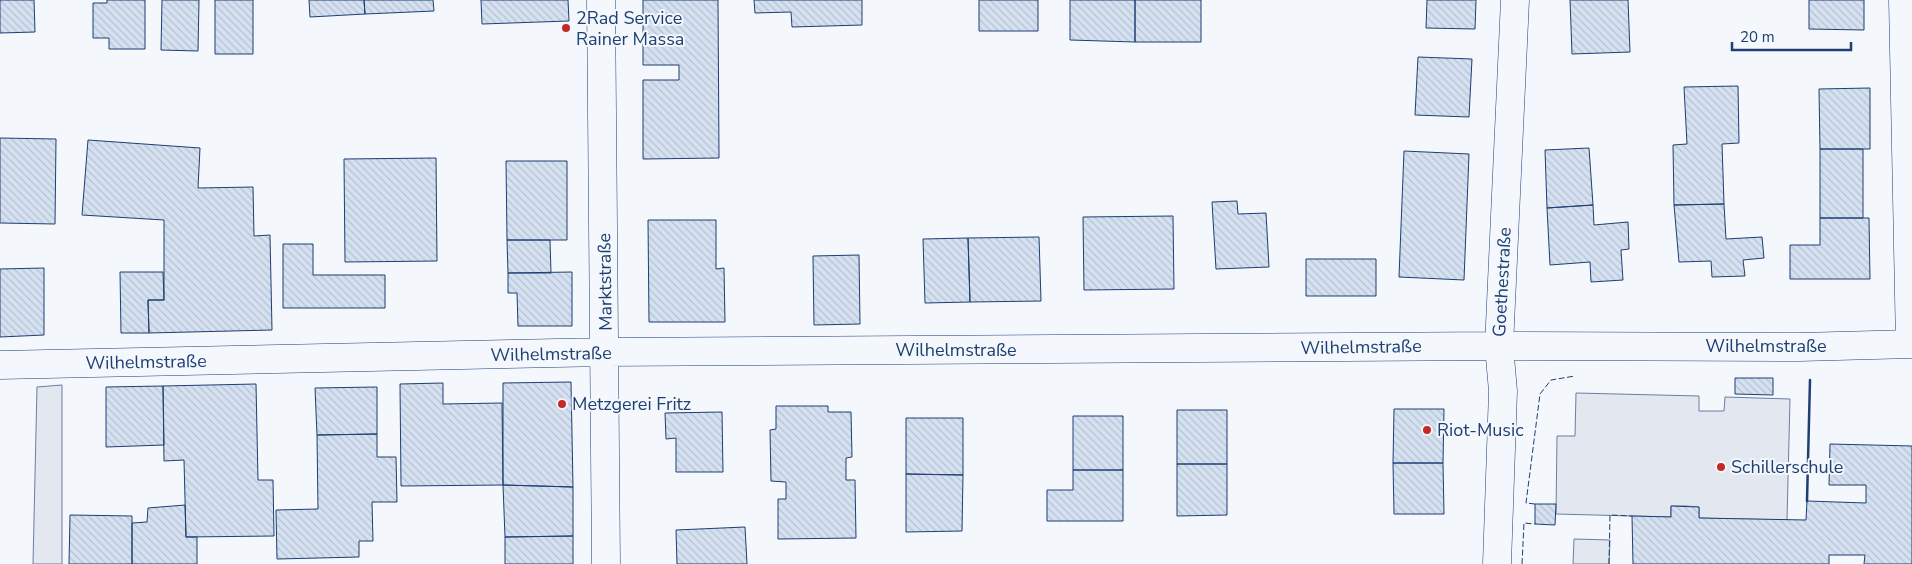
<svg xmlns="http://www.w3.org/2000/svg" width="1912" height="564" viewBox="0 0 1912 564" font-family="'Nunito Sans',sans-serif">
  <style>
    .parking { fill: #e3e8f0; stroke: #687fa3 }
    .building { fill: url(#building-back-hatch); stroke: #1d3f73 }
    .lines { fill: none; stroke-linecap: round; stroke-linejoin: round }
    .minor-casing { stroke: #1d3f73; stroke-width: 29 }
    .minor { stroke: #f4f7fb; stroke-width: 28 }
    .fence { stroke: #1d3f73; stroke-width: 1; stroke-dasharray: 6 2.5; stroke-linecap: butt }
    .wall { stroke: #1d3f73; stroke-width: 2.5 }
    .poi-dot { fill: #c62828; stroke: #f4f7fb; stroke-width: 2 }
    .labels { text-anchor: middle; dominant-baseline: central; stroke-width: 4; stroke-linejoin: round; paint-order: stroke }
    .poi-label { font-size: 18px; fill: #1d3f73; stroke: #f4f7fb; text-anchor: start }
    .street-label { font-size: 18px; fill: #1d3f73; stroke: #f4f7fb }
  </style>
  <defs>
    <pattern id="building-back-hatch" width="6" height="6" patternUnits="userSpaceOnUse" patternTransform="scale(1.25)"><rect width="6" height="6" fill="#d5e0f0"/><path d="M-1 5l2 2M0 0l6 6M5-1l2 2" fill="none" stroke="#b6c1d1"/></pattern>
  </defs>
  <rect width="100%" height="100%" fill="#f4f7fb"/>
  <path class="parking" d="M 62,385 L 62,564 L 33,564 L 37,387 Z
    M 1576,393 L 1699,396 L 1699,411 L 1724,411 L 1725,397 L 1790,399 L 1787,520 L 1699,518 L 1699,507 L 1686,506 L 1671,506 L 1671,517 L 1556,514 L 1557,436 L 1575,436 Z
    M 1574,539 L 1610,540 L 1609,564 L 1573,564 Z"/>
  <path class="building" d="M 0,0 L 34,0 L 35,32 L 0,33 Z
    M 107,0 L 145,0 L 145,49 L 109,49 L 109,38 L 93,38 L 93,3 L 107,3 Z
    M 162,0 L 199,0 L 198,51 L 161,50 Z
    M 215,0 L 253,0 L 253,54 L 215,54 Z
    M 309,0 L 364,0 L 365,14 L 310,17 Z
    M 364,0 L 433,0 L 434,11 L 365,14 Z
    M 481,0 L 568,0 L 569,21 L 482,24 Z
    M 643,0 L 718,0 L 719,158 L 643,159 L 643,80 L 679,80 L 679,65 L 643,65 Z
    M 754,0 L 862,0 L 862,25 L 792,27 L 791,12 L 755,13 Z
    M 979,0 L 1038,0 L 1038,31 L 979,31 Z
    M 1070,0 L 1135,0 L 1135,42 L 1070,40 Z
    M 1135,0 L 1201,0 L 1201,42 L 1135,42 Z
    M 1427,0 L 1476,0 L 1475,29 L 1426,28 Z
    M 1570,0 L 1628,0 L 1630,52 L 1572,54 Z
    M 1809,0 L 1864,0 L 1864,30 L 1809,29 Z
    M 1418,57 L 1472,59 L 1469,117 L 1415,115 Z
    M 1738,86 L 1739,143 L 1722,144 L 1724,204 L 1674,205 L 1673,145 L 1687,144 L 1684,87 Z
    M 1870,88 L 1870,149 L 1820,149 L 1819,89 Z
    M 0,138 L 56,139 L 55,224 L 0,223 Z
    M 88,140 L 200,148 L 198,188 L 253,187 L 254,236 L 270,235 L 272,330 L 149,333 L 148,300 L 164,300 L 164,220 L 82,215 Z
    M 1589,148 L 1593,205 L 1547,208 L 1545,150 Z
    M 1820,149 L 1863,149 L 1863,218 L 1820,218 Z
    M 1404,151 L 1469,154 L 1464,280 L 1399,277 Z
    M 436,158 L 437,261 L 345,262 L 344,159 Z
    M 506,161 L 567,161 L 567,240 L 507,240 Z
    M 1237,201 L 1238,214 L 1266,213 L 1269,267 L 1216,269 L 1212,202 Z
    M 1724,204 L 1726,239 L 1762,237 L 1764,258 L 1743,260 L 1745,276 L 1712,277 L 1711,261 L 1679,262 L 1674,205 Z
    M 1593,205 L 1594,225 L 1628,222 L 1629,249 L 1621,250 L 1623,280 L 1591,282 L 1590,262 L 1550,265 L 1547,208 Z
    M 1173,216 L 1174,289 L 1084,290 L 1083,217 Z
    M 1820,218 L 1869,218 L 1870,279 L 1790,279 L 1790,245 L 1820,245 Z
    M 648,220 L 716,220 L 716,269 L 724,268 L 725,322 L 649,322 Z
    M 1039,237 L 1041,301 L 970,302 L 968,238 Z
    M 968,238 L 970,302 L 925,303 L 923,239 Z
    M 507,240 L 550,240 L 551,273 L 508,273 Z
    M 283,244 L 313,244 L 313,275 L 385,275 L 385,308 L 283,308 Z
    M 859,255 L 860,324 L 814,325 L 813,256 Z
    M 1306,259 L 1376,259 L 1376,296 L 1306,296 Z
    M 44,268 L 44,335 L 0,337 L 0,269 Z
    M 120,272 L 163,272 L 164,300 L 148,300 L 149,333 L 121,333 Z
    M 572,272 L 572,326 L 518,326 L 517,293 L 508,293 L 508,273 Z
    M 1735,378 L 1773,378 L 1773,395 L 1735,394 Z
    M 571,382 L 573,487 L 503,485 L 503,383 Z
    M 443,383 L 443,404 L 502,403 L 503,485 L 401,486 L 400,384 Z
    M 256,384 L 258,480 L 273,480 L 274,536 L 186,537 L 184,460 L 164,461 L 163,386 Z
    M 163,386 L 164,445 L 106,447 L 106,387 Z
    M 377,387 L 377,434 L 317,435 L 315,388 Z
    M 776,406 L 828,406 L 828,412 L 851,412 L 852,457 L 846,458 L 846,480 L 855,480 L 856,538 L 778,539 L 778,499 L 786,499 L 786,482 L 771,481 L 770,430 L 776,429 Z
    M 1394,409 L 1444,409 L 1443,463 L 1393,463 Z
    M 1177,410 L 1227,410 L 1227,464 L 1177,464 Z
    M 722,412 L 723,472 L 676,472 L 676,438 L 666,439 L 665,413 Z
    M 1073,416 L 1123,416 L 1123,470 L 1073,470 Z
    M 906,418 L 963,418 L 963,475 L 906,474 Z
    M 377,434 L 377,457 L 396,457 L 397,502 L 372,502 L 373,541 L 359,541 L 359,557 L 277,559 L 276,510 L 318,509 L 317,435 Z
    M 1830,444 L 1912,446 L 1912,564 L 1864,564 L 1865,555 L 1829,555 L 1829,564 L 1633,564 L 1632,516 L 1671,517 L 1671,506 L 1699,507 L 1699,518 L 1806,520 L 1807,501 L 1866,503 L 1866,485 L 1829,485 Z
    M 1393,463 L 1443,463 L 1444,514 L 1394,514 Z
    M 1177,464 L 1227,464 L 1227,515 L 1177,516 Z
    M 1073,470 L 1123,470 L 1123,521 L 1047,521 L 1047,490 L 1073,490 Z
    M 906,474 L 963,475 L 962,531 L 906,532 Z
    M 503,485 L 573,487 L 573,536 L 505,537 Z
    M 1535,504 L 1556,504 L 1555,525 L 1535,524 Z
    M 185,505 L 186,537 L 197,537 L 197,564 L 132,564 L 132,523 L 147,522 L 148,508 Z
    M 70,515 L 132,516 L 132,564 L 69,564 Z
    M 745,527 L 747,564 L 677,564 L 676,530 Z
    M 573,536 L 573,564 L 505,564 L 505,537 Z"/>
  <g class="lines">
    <defs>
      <path id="minor" d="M 601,0 L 606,564
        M 1903,0 L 1910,344
        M 0,365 L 605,352 L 1499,346 L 1800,347 L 1912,344
        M 1497,564 L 1503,391 L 1499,346 L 1515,0"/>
    </defs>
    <use href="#minor" class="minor-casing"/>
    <use href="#minor" class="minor"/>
    <path class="fence" d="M 1535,504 L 1526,503 L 1540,394 L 1551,380 L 1575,376
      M 1522,564 L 1524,523 L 1535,524
      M 1609,564 L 1610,515 L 1632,516"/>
    <path class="wall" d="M 1807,501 L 1810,380"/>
  </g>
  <g class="poi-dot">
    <circle cx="566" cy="28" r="5"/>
    <circle cx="562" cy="404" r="5"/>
    <circle cx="1427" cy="430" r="5"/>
    <circle cx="1721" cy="467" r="5"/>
  </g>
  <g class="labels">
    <g class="poi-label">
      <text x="576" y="18">2Rad Service<tspan x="576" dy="21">Rainer Massa</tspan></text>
      <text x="572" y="404">Metzgerei Fritz</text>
      <text x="1437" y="430">Riot-Music</text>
      <text x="1731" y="467">Schillerschule</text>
    </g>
    <g class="street-label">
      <text transform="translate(605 282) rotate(-91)">Marktstraße</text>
      <text transform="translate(1502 282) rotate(-87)">Goethestraße</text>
      <text x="1766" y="346">Wilhelmstraße</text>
      <text transform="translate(1361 347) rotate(-1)">Wilhelmstraße</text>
      <text x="956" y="350">Wilhelmstraße</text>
      <text transform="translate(551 354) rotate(-1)">Wilhelmstraße</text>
      <text transform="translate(146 362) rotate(-1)">Wilhelmstraße</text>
    </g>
  </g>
  <path d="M1732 42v8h119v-8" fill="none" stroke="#1d3f73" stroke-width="2.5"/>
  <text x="1740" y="42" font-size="15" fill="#1d3f73" stroke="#f4f7fb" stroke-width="4" paint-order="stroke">20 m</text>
</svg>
